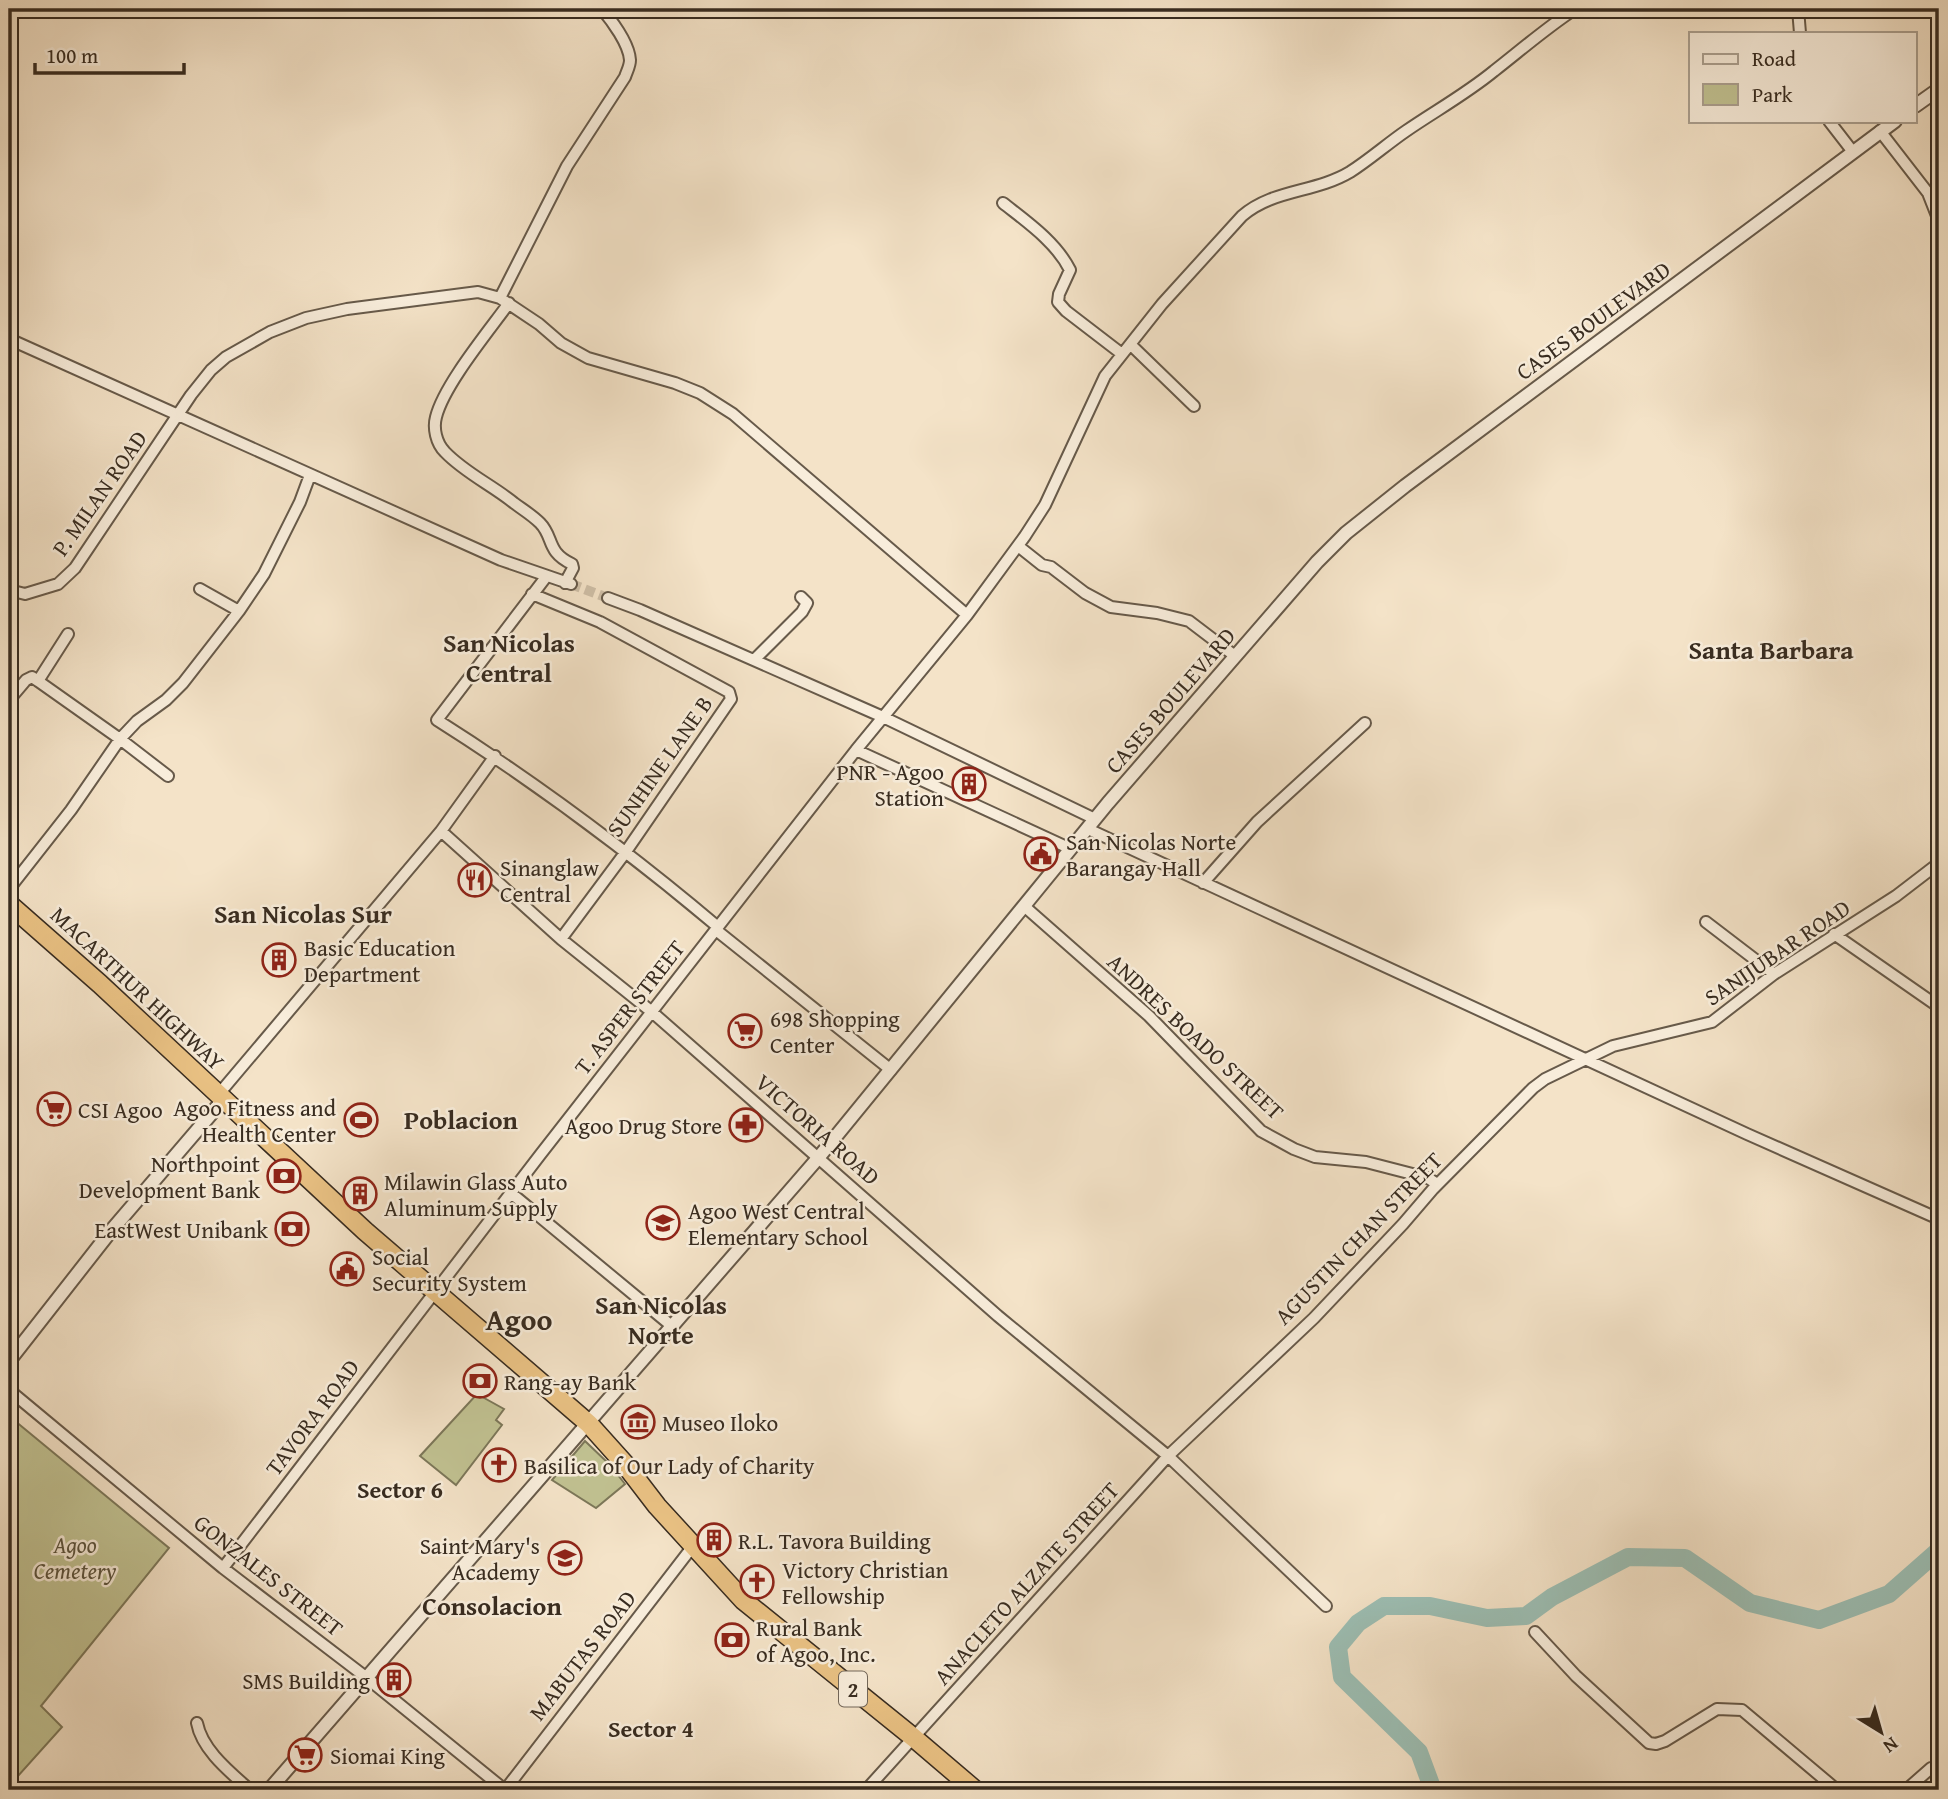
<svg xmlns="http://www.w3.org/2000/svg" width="1948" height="1799" viewBox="0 0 1948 1799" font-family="'Gentium Book Plus',serif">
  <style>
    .green { fill: #c1c292; stroke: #7c7759; stroke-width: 2 }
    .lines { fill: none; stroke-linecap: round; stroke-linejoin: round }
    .river { stroke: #9cbeb3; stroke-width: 18 }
    .minor-tunnel { stroke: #cebea6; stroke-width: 10; stroke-dasharray: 10 5; stroke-linecap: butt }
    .minor-casing { stroke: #675a4a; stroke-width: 14 }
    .tertiary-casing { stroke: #675a4a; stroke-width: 16 }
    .trunk-casing { stroke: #382c20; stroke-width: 21 }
    .minor { stroke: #f8eddb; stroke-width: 10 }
    .tertiary { stroke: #f8eddb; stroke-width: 12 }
    .trunk { stroke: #eac284; stroke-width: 18 }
    .labels { text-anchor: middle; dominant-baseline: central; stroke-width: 5; stroke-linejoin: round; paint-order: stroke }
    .shield { fill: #f8eddb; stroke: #726658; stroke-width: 2 }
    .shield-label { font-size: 21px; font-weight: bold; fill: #382c20 }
    .street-label { font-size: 23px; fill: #382c20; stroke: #f8eddb }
    .poi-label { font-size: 23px; fill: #382c20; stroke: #f8eddb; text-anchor: start }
    .park-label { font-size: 23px; font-style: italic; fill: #5a523c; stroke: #f8eddb }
    .neighbourhood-label { font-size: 24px; font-weight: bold; fill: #382c20; stroke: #f8eddb }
    .quarter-label { font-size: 26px; font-weight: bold; fill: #382c20; stroke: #f8eddb }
    .district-label { font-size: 30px; font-weight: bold; fill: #382c20; stroke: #f8eddb }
  </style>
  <rect width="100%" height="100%" fill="#f4e3c8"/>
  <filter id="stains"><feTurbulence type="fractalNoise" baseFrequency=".00286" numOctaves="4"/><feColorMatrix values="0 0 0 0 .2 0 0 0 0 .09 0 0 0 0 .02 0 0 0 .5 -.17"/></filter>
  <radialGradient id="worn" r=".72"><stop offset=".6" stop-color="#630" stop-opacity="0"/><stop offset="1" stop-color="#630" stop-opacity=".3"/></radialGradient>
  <path class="green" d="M 477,1394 L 504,1409 L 496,1420 L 502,1425 L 456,1485 L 420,1456 Z
    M 9,1416 L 169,1548 L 41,1706 L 62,1727 L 9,1786 Z
    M 585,1441 L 609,1464 L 625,1484 L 596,1508 L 552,1480 Z"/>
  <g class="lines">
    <path class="river" d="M 1433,1790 L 1419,1752 L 1342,1677 L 1338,1647 L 1358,1623 L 1384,1606 L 1430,1606 L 1487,1618 L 1526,1616 L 1552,1597 L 1628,1557 L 1685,1558 L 1750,1603 L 1819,1620 L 1889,1594 L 1939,1550"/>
    <path class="minor-tunnel" d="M 571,584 L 608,598"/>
    <defs>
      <path id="minor" d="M 1798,9 L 1800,33
        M 1829,121 L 1853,152
        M 1880,131 L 1928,193 L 1939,221
        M 1003,203 C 1027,222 1056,242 1070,270 L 1059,294 L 1058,302 L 1066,311 L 1122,354
        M 500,298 L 567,166 L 625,77 C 627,71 630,66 630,60 C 629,44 612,21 602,9
        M 509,303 C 488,332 444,385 436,417 C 433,428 436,443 445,452 C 465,473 492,485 514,503 C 522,509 532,515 540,523 C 554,537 546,552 572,564 L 573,568 L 565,583
        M 9,339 L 501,560 L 571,584
        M 1131,345 L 1194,406
        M 1018,546 L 1042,565 L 1051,567 L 1085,593 L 1111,607 L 1157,613 L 1189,621 L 1235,656
        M 546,577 L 437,720 C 535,782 629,852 718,927
        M 200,589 L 239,611
        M 9,590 L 25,594 L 58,584 L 75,568 L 191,395 L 211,370 L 226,357 L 270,332 L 306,318 L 347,309 L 478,292 L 500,298 L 539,324 L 561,343 L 588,358 L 675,383 L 700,393 L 733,414 L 967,615
        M 532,594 L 600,622 L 729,692 L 731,699 L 625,853 L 561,939
        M 608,598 L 640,610 L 883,717 L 1095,819
        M 68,634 L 38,681 L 120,739 L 168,776
        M 755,659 L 802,612 L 807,603 L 801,597
        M 9,700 L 26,680 L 32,677 L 38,681
        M 856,750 L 1071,849
        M 1088,829 L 1747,1134 L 1939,1219
        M 441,831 L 561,939 L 652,1012 L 998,1316 L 1168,1456 L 1326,1606
        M 1203,883 L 1257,822 L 1365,723
        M 9,889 L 71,810 L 120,739 L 137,721 L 166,700 L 183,683 L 239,611 L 264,574 L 300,502 L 310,475
        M 1024,906 L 1149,1016 L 1261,1131 L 1294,1149 L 1315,1157 L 1366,1162 L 1428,1178 L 1437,1184
        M 1706,922 L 1774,974
        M 716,930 L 891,1070
        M 1834,934 L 1939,1007
        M 218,1095 L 441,831 L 495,756
        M 511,1193 L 673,1327
        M 9,1390 L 223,1568 L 367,1678 L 505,1790
        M 223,1568 L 540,1155 L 856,750 L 967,615 L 1025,536 L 1045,505 L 1105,376 L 1162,304 L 1242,216 C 1273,189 1315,193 1350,172 C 1369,160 1387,144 1406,131 C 1435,111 1466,94 1494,71 C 1521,50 1546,28 1575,9
        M 1535,1632 L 1576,1676 L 1649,1743 L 1656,1744 L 1665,1741 L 1717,1709 L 1742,1710 L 1837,1790
        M 197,1723 C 202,1750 230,1772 250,1790
        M 505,1790 L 693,1546
        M 866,1790 L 1168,1456 L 1314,1318 L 1403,1224 L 1433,1189 L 1533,1088 L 1545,1079 L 1613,1046 L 1712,1022 L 1774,974 L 1896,896 L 1939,863
        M 1906,1790 L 1931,1768"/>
      <path id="tertiary" d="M 1915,106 L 1939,89
        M 9,1361 L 110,1232 L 223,1100
        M 269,1790 L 819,1157 L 1108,803 L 1317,562 L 1346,533 L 1405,486 L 1895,121"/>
      <path id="trunk" d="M 9,904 L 100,984 L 365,1231 L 589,1424 L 624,1463 L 657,1506 L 743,1600 L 914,1738 L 975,1790"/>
    </defs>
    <use href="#minor" class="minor-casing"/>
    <use href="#tertiary" class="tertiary-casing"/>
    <use href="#trunk" class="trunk-casing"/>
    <use href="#minor" class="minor"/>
    <use href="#tertiary" class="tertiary"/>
    <use href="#trunk" class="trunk"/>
  </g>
  <defs>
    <symbol id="building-ring" viewBox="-11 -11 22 22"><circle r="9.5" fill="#f8eddb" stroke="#8f2418" stroke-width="1.5"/><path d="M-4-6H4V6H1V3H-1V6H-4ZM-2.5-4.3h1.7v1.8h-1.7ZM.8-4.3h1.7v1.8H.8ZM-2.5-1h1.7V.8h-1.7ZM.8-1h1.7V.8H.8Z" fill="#8f2418"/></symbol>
    <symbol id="civic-ring" viewBox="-11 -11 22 22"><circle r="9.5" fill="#f8eddb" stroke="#8f2418" stroke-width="1.5"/><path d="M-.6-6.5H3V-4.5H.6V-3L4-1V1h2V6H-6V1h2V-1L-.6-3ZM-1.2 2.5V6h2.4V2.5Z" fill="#8f2418"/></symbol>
    <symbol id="restaurant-ring" viewBox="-11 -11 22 22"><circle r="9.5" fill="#f8eddb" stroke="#8f2418" stroke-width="1.5"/><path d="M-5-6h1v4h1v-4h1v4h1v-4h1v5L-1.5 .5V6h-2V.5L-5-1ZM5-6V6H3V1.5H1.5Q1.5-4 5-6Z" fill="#8f2418"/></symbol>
    <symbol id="supermarket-ring" viewBox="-11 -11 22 22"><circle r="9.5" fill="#f8eddb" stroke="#8f2418" stroke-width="1.5"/><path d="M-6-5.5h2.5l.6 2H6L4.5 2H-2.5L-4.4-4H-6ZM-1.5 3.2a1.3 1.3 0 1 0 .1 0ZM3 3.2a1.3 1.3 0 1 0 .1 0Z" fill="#8f2418"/></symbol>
    <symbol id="stadium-ring" viewBox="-11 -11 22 22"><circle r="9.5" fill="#f8eddb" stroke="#8f2418" stroke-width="1.5"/><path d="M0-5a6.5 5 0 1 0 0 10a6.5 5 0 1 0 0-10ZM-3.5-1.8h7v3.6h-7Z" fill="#8f2418"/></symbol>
    <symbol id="pharmacy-ring" viewBox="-11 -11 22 22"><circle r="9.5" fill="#f8eddb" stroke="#8f2418" stroke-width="1.5"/><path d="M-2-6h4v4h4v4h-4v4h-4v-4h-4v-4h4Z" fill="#8f2418"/></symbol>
    <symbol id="bank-ring" viewBox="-11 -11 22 22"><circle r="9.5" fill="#f8eddb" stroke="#8f2418" stroke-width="1.5"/><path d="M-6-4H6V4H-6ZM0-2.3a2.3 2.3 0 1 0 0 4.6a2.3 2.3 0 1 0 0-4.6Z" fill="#8f2418"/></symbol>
    <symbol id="school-ring" viewBox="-11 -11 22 22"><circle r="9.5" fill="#f8eddb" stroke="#8f2418" stroke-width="1.5"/><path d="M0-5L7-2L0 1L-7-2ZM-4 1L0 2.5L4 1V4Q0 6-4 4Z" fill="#8f2418"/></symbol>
    <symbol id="museum-ring" viewBox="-11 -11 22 22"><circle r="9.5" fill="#f8eddb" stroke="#8f2418" stroke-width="1.5"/><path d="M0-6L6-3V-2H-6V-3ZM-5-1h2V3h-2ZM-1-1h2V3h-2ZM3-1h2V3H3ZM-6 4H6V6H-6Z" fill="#8f2418"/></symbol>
    <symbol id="church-ring" viewBox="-11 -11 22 22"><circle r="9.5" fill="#f8eddb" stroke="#8f2418" stroke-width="1.5"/><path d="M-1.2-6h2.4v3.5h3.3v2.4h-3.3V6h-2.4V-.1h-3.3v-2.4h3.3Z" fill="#8f2418"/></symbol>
  </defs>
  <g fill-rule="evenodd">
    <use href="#building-ring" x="950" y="765" width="38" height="38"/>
    <use href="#civic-ring" x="1022" y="835" width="38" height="38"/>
    <use href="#restaurant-ring" x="456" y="861" width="38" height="38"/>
    <use href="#building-ring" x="260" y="941" width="38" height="38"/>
    <use href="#supermarket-ring" x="726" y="1012" width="38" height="38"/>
    <use href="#supermarket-ring" x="35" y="1090" width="38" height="38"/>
    <use href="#stadium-ring" x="342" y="1101" width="38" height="38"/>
    <use href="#pharmacy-ring" x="727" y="1106" width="38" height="38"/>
    <use href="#bank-ring" x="265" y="1157" width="38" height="38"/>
    <use href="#building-ring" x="341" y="1175" width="38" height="38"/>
    <use href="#school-ring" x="644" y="1204" width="38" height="38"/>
    <use href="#bank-ring" x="273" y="1210" width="38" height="38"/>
    <use href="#civic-ring" x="328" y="1250" width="38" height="38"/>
    <use href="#bank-ring" x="461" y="1362" width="38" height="38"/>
    <use href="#museum-ring" x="619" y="1403" width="38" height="38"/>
    <use href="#church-ring" x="480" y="1446" width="38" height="38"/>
    <use href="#building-ring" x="695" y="1521" width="38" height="38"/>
    <use href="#school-ring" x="546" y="1539" width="38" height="38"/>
    <use href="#church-ring" x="738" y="1563" width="38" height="38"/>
    <use href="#bank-ring" x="713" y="1621" width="38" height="38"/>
    <use href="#building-ring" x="375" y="1661" width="38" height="38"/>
    <use href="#supermarket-ring" x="286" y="1736" width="38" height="38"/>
  </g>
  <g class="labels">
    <rect class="shield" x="839" y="1671.5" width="28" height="35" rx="5"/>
    <g class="shield-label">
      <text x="853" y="1689">2</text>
    </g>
    <g class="street-label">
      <text transform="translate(1593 320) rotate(-36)">CASES BOULEVARD</text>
      <text transform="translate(99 493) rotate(-55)">P. MILAN ROAD</text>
      <text transform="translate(1170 700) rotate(-49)">CASES BOULEVARD</text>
      <text transform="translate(659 766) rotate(-55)">SUNHINE LANE B</text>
      <text transform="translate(1777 952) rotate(-34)">SANIJUBAR ROAD</text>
      <text transform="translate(138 988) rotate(43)">MACARTHUR HIGHWAY</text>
      <text transform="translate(629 1007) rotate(-52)">T. ASPER STREET</text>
      <text transform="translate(1196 1036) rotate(43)">ANDRES BOADO STREET</text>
      <text transform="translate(818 1129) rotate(41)">VICTORIA ROAD</text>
      <text transform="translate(1358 1238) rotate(-46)">AGUSTIN CHAN STREET</text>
      <text transform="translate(312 1417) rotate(-53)">TAVORA ROAD</text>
      <text transform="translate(269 1575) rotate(38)">GONZALES STREET</text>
      <text transform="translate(1026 1583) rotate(-48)">ANACLETO ALZATE STREET</text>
      <text transform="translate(582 1655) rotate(-52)">MABUTAS ROAD</text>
    </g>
    <g class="poi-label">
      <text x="944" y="771" text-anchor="end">PNR - Agoo<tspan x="944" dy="26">Station</tspan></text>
      <text x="1066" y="841">San Nicolas Norte<tspan x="1066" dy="26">Barangay Hall</tspan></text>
      <text x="500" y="867">Sinanglaw<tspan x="500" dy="26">Central</tspan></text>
      <text x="304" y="947">Basic Education<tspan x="304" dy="26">Department</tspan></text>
      <text x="770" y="1018">698 Shopping<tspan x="770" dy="26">Center</tspan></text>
      <text x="336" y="1107" text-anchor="end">Agoo Fitness and<tspan x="336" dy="26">Health Center</tspan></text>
      <text x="78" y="1109">CSI Agoo</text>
      <text x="722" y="1125" text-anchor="end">Agoo Drug Store</text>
      <text x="260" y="1163" text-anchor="end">Northpoint<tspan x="260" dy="26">Development Bank</tspan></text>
      <text x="384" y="1181">Milawin Glass Auto<tspan x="384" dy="26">Aluminum Supply</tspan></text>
      <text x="688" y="1210">Agoo West Central<tspan x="688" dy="26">Elementary School</tspan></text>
      <text x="268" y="1229" text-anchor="end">EastWest Unibank</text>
      <text x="372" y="1256">Social<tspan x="372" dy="26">Security System</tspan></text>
      <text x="504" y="1381">Rang-ay Bank</text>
      <text x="662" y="1422">Museo Iloko</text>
      <text x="524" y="1465">Basilica of Our Lady of Charity</text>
      <text x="738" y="1540">R.L. Tavora Building</text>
      <text x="540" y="1545" text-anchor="end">Saint Mary's<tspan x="540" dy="26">Academy</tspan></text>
      <text x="782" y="1569">Victory Christian<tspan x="782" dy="26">Fellowship</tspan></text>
      <text x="756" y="1627">Rural Bank<tspan x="756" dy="26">of Agoo, Inc.</tspan></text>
      <text x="370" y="1680" text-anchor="end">SMS Building</text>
      <text x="330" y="1755">Siomai King</text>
    </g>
    <g class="park-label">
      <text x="75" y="1544">Agoo<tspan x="75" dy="26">Cemetery</tspan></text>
    </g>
    <g class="neighbourhood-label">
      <text x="400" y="1489">Sector 6</text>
      <text x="651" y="1728">Sector 4</text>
    </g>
    <g class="quarter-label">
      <text x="509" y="642">San Nicolas<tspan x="509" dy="30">Central</tspan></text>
      <text x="1771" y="649">Santa Barbara</text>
      <text x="303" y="913">San Nicolas Sur</text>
      <text x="461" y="1119">Poblacion</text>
      <text x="661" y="1304">San Nicolas<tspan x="661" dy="30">Norte</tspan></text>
      <text x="492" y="1605">Consolacion</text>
    </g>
    <g class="district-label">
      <text x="519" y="1319">Agoo</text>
    </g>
  </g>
  <rect width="1948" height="1799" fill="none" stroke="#f4e3c8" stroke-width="35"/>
  <rect x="10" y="10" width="1927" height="1778" fill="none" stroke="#382c20" stroke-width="3.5"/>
  <rect x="18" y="18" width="1913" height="1764" fill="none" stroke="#382c20" stroke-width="2"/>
  <rect x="1689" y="32" width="228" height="91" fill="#f8eddb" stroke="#aba090" stroke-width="2"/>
  <rect x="1703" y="54" width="35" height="10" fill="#f8eddb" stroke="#aba090" stroke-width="2"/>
  <text x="1752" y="66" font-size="21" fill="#382c20">Road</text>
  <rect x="1703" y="84" width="35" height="21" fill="#c1c292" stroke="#aba090" stroke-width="2"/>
  <text x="1752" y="102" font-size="21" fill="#382c20">Park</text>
  <g transform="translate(1881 1732) rotate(143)" stroke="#f8eddb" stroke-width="5" paint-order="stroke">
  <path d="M0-5L12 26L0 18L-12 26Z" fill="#382c20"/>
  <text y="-10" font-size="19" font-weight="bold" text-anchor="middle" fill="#382c20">N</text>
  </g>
  <path d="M35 63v10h149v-10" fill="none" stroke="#382c20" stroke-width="3.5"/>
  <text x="46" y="63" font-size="21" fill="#382c20" stroke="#f8eddb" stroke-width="5" paint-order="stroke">100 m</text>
  <rect width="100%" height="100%" filter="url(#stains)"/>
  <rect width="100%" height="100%" fill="url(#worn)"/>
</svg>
